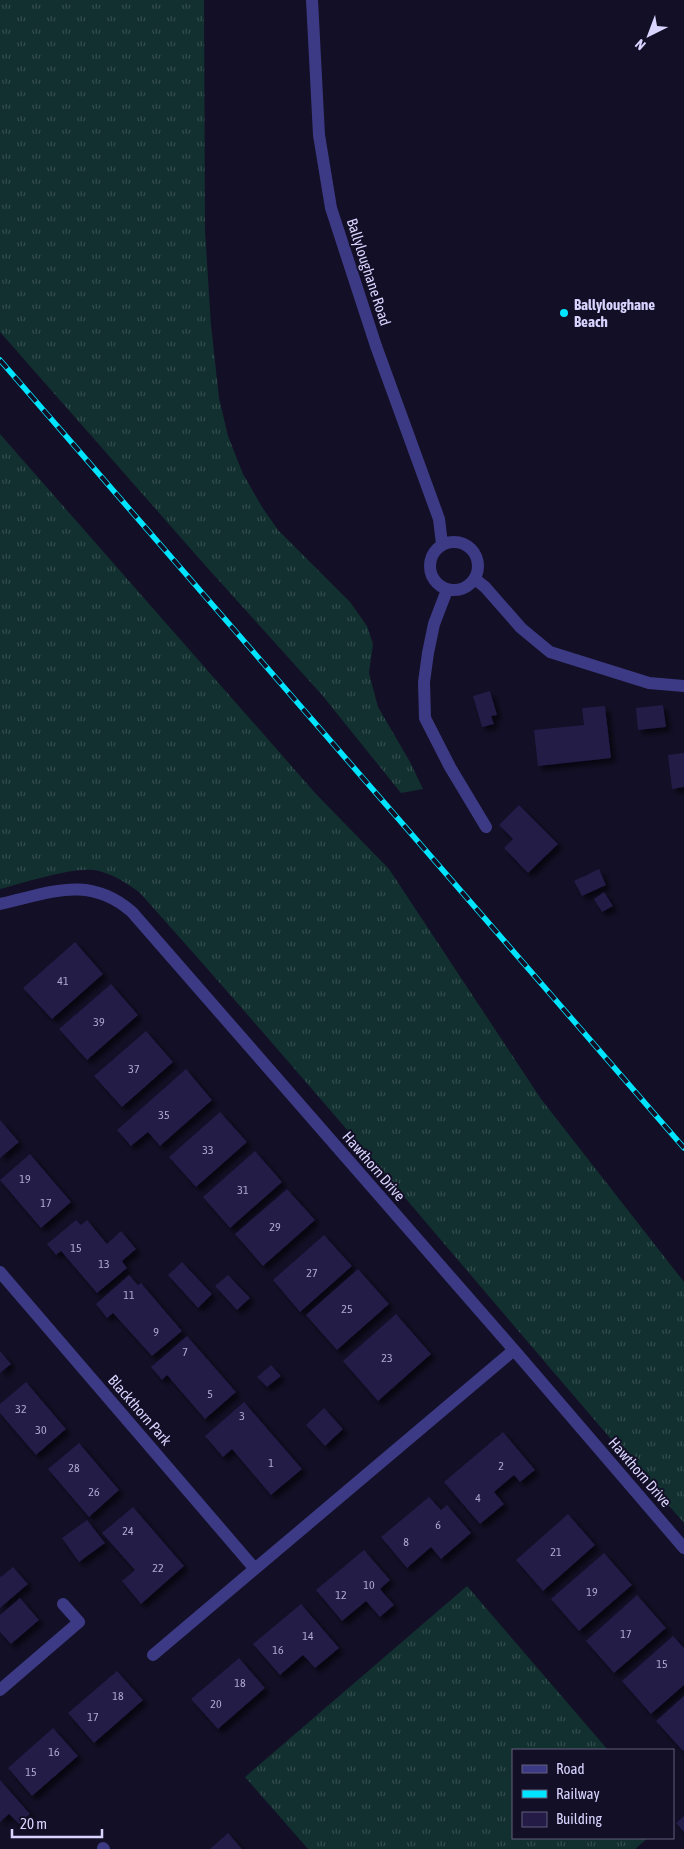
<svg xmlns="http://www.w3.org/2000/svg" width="684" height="1849" viewBox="0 0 684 1849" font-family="'Asap Condensed',sans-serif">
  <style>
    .grass { fill: url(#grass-tufts) }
    .building { fill: #241b47; filter: url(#shadow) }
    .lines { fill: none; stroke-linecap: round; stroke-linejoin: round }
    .minor { stroke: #3d3a85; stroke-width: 12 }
    .rail-casing { stroke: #00e5ff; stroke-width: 5.5 }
    .rail { stroke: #130f26; stroke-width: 4; stroke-dasharray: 11; stroke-linecap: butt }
    .poi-dot { fill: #00e5ff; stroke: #130f26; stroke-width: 2 }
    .labels { text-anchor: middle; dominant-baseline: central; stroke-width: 4; stroke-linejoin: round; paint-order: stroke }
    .number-label { font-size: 12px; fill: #aca6d1 }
    .street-label { font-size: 15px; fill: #d9d4ff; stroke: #130f26 }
    .poi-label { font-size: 15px; font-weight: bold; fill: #d9d4ff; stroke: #130f26; text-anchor: start }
  </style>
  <defs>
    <pattern id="grass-tufts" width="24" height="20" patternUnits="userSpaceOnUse" patternTransform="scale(1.25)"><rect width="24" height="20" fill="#12302f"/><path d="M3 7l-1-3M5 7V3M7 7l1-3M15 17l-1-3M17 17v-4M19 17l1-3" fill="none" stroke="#344d4e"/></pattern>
    <filter id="shadow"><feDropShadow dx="4.5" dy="4.5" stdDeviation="2.5" flood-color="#0009"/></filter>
  </defs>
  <rect width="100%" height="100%" fill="#130f26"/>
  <path class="grass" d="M 0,0 L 204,0 L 205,231 L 211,325 L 219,398 L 228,436 L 243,474 L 262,507 L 278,530 L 350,602 L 367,626 L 373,644 L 369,673 L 378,707 L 410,762 L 423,789 L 401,793 L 322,695 L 204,564 L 0,332 Z
    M 0,434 L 316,794 L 389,869 L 541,1099 L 684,1282 L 684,1523 C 501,1314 325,1099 140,893 C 127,883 114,875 99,871 C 77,865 24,883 0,889 Z
    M 467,1586 L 608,1750 L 513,1750 L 513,1838 L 648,1838 L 635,1849 L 308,1849 L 245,1777 Z"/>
  <path class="building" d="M 490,691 L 497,715 L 491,716 L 494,724 L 482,727 L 473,696 Z
    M 663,705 L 666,727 L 638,730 L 636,708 Z
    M 605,706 L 611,758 L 538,766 L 534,730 L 584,725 L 582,708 Z
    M 684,753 L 684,787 L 672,789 L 668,755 Z
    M 519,805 L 558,844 L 528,873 L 504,848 L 513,839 L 499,825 Z
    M 599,869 L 606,885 L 582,896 L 574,881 Z
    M 604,892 L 613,906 L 602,912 L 594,899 Z
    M 75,942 L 103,974 L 52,1019 L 23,988 Z
    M 111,984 L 138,1015 L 87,1060 L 59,1029 Z
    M 146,1031 L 173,1062 L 122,1107 L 94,1076 Z
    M 186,1069 L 212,1100 L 160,1146 L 148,1132 L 131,1146 L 117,1130 Z
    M 220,1112 L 247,1142 L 196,1187 L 169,1157 Z
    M 0,1120 L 19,1142 L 0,1158 Z
    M 255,1151 L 282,1182 L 230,1228 L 203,1197 Z
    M 30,1154 L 71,1202 L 41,1228 L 0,1180 Z
    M 287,1189 L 315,1220 L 263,1266 L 235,1234 Z
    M 76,1220 L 81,1225 L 87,1220 L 107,1244 L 121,1231 L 136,1249 L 122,1261 L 127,1268 L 97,1293 L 61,1251 L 56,1255 L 47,1244 Z
    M 324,1235 L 352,1266 L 300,1312 L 273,1280 Z
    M 182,1262 L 212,1294 L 198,1308 L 168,1275 Z
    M 358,1269 L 389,1304 L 337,1350 L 306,1315 Z
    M 129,1275 L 138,1285 L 141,1283 L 182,1331 L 152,1356 L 113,1313 L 107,1318 L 96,1304 Z
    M 228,1275 L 250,1298 L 237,1310 L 215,1286 Z
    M 396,1314 L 431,1354 L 378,1401 L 343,1361 Z
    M 187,1336 L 236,1392 L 205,1419 L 167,1375 L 162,1380 L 151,1367 Z
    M 0,1351 L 11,1364 L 0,1373 Z
    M 271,1365 L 281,1376 L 267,1387 L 257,1377 Z
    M 26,1382 L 66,1429 L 36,1455 L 0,1413 L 0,1404 Z
    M 244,1402 L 302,1469 L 271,1495 L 232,1449 L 223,1457 L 205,1436 Z
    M 324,1408 L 343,1429 L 325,1446 L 306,1425 Z
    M 503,1432 L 535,1470 L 520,1482 L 514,1475 L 494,1492 L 504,1504 L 480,1524 L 444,1482 Z
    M 79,1443 L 119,1490 L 89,1517 L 48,1469 Z
    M 429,1497 L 441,1510 L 447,1505 L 471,1533 L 441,1559 L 431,1547 L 407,1568 L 381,1537 Z
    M 133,1507 L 184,1566 L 141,1604 L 122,1581 L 135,1570 L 102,1533 Z
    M 568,1514 L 595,1545 L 543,1591 L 516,1560 Z
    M 87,1520 L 105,1543 L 79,1562 L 62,1538 Z
    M 364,1550 L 390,1580 L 380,1589 L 394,1605 L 380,1617 L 366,1601 L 342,1621 L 316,1590 Z
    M 604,1553 L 632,1585 L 579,1631 L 551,1599 Z
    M 13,1567 L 28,1584 L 0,1608 L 0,1576 L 1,1577 Z
    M 637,1595 L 666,1628 L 614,1673 L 586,1641 Z
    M 20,1598 L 39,1620 L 11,1644 L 0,1632 L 0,1615 Z
    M 301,1604 L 339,1648 L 315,1668 L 303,1655 L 280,1675 L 253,1644 Z
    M 673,1636 L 684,1648 L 684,1685 L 651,1714 L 622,1681 Z
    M 239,1658 L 265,1688 L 218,1729 L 191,1699 Z
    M 117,1671 L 143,1700 L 94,1743 L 68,1713 Z
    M 684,1696 L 684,1750 L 683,1751 L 656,1721 Z
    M 53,1728 L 78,1756 L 32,1796 L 8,1768 Z
    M 0,1780 L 30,1814 L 19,1824 L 9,1814 L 0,1822 Z
    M 684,1816 L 684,1832 L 676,1823 Z
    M 228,1833 L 242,1849 L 210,1849 Z"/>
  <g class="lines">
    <path class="minor" d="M 312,0 L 319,135 L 331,208 L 376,346 L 439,519 L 442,544
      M430 566a24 24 0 1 1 48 0a24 24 0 1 1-48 0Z
      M 475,579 L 485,587 L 521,628 L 550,652 L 649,683 L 684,686
      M 447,590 L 434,624 L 428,653 L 424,682 L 425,718 L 450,767 L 486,827
      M 0,904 C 50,893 89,874 132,912 L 514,1350 L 684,1548
      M 0,1272 L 255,1569
      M 153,1655 L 514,1350
      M 0,1690 L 79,1622 L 63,1604
      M 103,1848 L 104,1849"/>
    <defs>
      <path id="rail" d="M 0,360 L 684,1148"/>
    </defs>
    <use href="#rail" class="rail-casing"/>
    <use href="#rail" class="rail"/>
  </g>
  <circle class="poi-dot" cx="564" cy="313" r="5"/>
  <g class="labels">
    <g class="number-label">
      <text x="63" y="981">41</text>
      <text x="99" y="1022">39</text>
      <text x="134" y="1069">37</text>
      <text x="164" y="1115">35</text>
      <text x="208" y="1150">33</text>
      <text x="25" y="1179">19</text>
      <text x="243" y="1190">31</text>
      <text x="46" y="1203">17</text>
      <text x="275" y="1227">29</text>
      <text x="76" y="1248">15</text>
      <text x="104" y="1264">13</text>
      <text x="312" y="1273">27</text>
      <text x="129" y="1295">11</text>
      <text x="347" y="1309">25</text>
      <text x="156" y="1332">9</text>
      <text x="185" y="1352">7</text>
      <text x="387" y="1358">23</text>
      <text x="210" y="1394">5</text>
      <text x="21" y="1409">32</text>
      <text x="242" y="1416">3</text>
      <text x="41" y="1430">30</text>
      <text x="271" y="1463">1</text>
      <text x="501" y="1466">2</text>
      <text x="74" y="1468">28</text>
      <text x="94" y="1492">26</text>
      <text x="478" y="1498">4</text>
      <text x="438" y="1525">6</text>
      <text x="128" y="1531">24</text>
      <text x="406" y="1542">8</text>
      <text x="556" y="1552">21</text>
      <text x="158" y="1568">22</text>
      <text x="369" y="1585">10</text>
      <text x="592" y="1592">19</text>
      <text x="341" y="1595">12</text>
      <text x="626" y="1634">17</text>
      <text x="308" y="1636">14</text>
      <text x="278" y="1650">16</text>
      <text x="662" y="1664">15</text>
      <text x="240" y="1683">18</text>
      <text x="118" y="1696">18</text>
      <text x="216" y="1704">20</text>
      <text x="93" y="1717">17</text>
      <text x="54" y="1752">16</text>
      <text x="31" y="1772">15</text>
    </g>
    <g class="street-label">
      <text transform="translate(369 272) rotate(72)">Ballyloughane Road</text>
      <text transform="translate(374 1166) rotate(49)">Hawthorn Drive</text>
      <text transform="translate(140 1410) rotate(49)">Blackthorn Park</text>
      <text transform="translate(640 1472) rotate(49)">Hawthorn Drive</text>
    </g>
    <g class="poi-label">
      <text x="574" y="304">Ballyloughane<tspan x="574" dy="17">Beach</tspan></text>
    </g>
  </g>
  <rect x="512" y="1749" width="162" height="90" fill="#130f26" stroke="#625e7d"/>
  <rect x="522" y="1765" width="25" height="8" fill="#3d3a85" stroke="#625e7d"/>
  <text x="556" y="1774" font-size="15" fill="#d9d4ff">Road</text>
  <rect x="522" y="1790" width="25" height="8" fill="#00e5ff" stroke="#625e7d"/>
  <text x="556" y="1799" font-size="15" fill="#d9d4ff">Railway</text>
  <rect x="522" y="1812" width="25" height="15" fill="#241b47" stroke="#625e7d"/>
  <text x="556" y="1824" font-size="15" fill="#d9d4ff">Building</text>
  <g transform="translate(649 35) rotate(222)" stroke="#130f26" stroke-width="4" paint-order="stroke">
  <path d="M0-4L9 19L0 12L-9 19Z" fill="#d9d4ff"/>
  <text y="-8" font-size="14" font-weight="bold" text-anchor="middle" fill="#d9d4ff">N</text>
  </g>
  <path d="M12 1829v8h90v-8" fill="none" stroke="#d9d4ff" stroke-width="2.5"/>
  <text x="20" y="1829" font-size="15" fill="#d9d4ff" stroke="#130f26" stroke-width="4" paint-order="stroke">20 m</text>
</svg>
